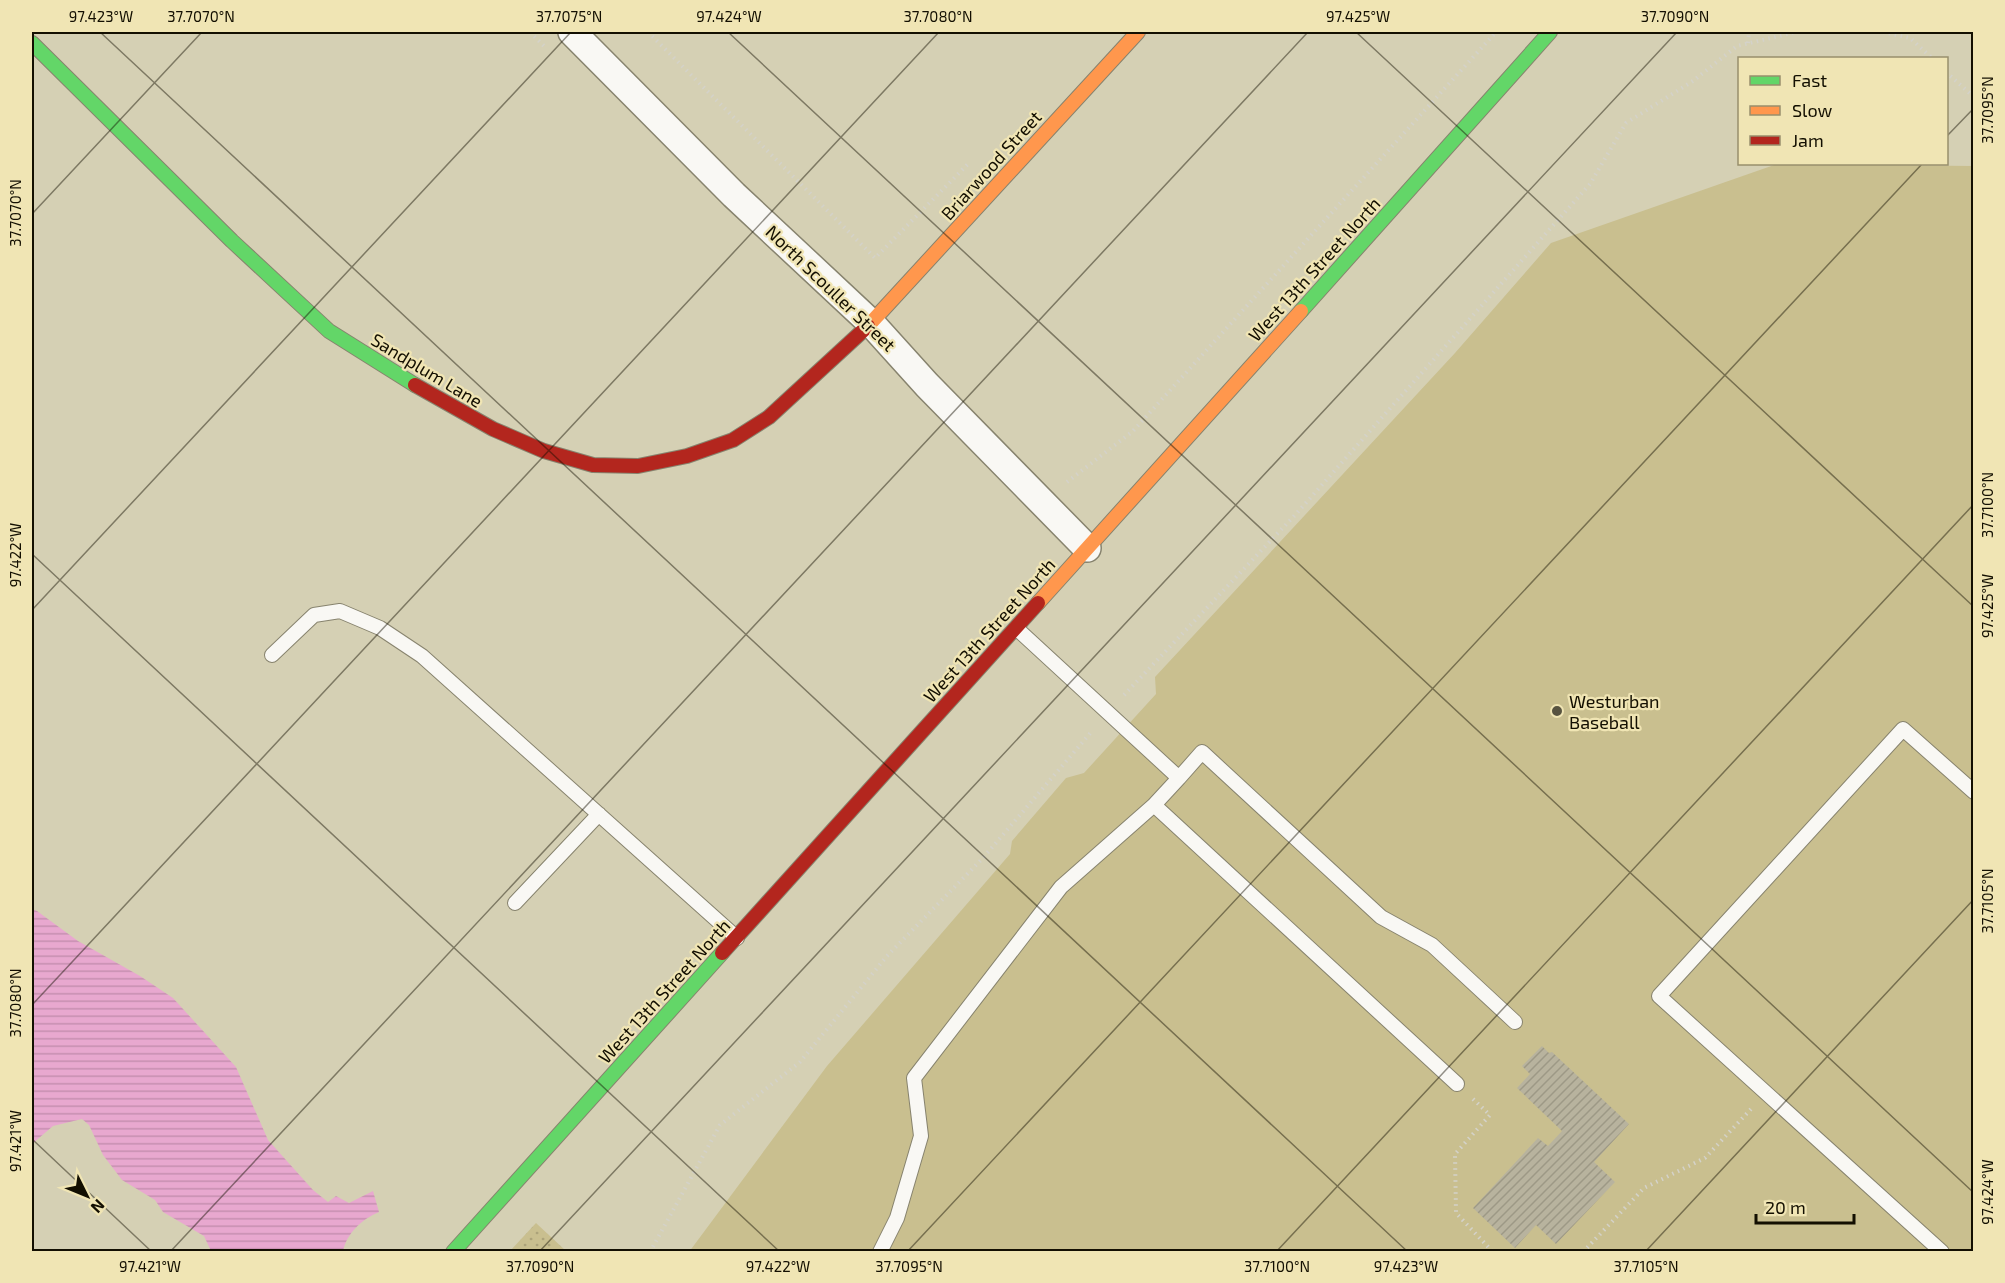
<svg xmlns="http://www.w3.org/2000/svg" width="2005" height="1283" viewBox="0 0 2005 1283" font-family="'Exo 2',sans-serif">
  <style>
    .grass { fill: url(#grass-dots) }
    .pitch { fill: #c9bf8f }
    .water { fill: url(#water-rules) }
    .building { fill: url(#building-hatch) }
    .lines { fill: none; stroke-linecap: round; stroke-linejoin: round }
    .lane-casing { stroke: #87836e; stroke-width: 16 }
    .street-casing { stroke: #87836e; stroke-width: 30 }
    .fast-casing { stroke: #87836e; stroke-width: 16 }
    .slow-casing { stroke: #87836e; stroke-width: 16 }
    .jam-casing { stroke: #87836e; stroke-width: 16 }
    .path { stroke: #d4d2c9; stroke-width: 4; stroke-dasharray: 1.5 4.5; stroke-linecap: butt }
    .lane { stroke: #f9f8f4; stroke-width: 14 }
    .street { stroke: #f9f8f4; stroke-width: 27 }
    .fast { stroke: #63d668; stroke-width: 14 }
    .slow { stroke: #ff974d; stroke-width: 14 }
    .jam { stroke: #b3261e; stroke-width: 14 }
    .ticks { fill: none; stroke: #130f01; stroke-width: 1.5; stroke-opacity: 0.45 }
    .poi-dot { fill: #575340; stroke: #f0e5b4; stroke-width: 2 }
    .labels { text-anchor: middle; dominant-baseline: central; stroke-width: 4.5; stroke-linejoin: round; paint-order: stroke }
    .street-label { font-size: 18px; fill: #130f01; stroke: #f0e5b4 }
    .poi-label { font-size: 18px; fill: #130f01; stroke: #f0e5b4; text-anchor: start }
    .neatline { fill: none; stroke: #130f01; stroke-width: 2 }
    .ticks-label { font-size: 15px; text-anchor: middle; fill: #130f01 }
  </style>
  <defs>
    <pattern id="grass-dots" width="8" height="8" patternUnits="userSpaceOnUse" patternTransform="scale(1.5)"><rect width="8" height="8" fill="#c9bf8f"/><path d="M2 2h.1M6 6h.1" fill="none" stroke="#aca37a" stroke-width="1.8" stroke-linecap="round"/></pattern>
    <pattern id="water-rules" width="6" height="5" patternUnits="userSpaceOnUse" patternTransform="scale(1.5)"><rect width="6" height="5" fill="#e8a8cf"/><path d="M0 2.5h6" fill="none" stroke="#c68fb0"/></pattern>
    <pattern id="building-hatch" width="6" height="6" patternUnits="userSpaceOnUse" patternTransform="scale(1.5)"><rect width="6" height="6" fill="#b8b39e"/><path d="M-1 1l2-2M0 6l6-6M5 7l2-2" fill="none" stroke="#9d9986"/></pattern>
  </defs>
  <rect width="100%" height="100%" fill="#d5d0b4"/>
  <path class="grass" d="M 536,1223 L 566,1251 L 510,1251 Z"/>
  <path class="pitch" d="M 1777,164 L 1973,166 L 1973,1251 L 689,1252 L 827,1066 L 1010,854 L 1012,841 L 1066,778 L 1084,773 L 1156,694 L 1155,677 L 1455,353 L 1551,243 Z"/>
  <path class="water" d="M 32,909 L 37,911 L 78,941 L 140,976 L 173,998 L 236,1067 L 268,1140 L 313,1190 L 328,1202 L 336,1196 L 349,1203 L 373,1191 L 379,1212 C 362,1219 347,1233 343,1251 L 211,1251 L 204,1236 L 163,1212 L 155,1200 L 122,1180 L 103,1155 L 89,1125 L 82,1119 L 53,1126 L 32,1144 Z"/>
  <path class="building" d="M 1542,1046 L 1549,1053 L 1552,1052 L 1629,1124 L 1594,1162 L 1615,1182 L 1556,1244 L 1536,1225 L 1515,1248 L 1473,1208 L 1538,1138 L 1548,1146 L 1562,1131 L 1517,1088 L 1530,1074 L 1522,1066 Z"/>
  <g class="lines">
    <defs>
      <path id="lane" d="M 272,655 L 314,615 L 340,611 L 380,628 L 422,656 L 737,938
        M 1179,778 L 1202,752 L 1381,917 L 1432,945 L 1515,1022
        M 1154,805 L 1457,1084
        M 515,903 L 599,814
        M 880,1252 L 897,1218 L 921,1136 L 914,1078 L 1061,887 L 1154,805 L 1179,778 L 1016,628
        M 1942,1252 L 1659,996 L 1903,729 L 1974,792"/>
      <path id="street" d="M 572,32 L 734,195 L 871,323 L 927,385 L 1087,548"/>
      <path id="fast" d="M 32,43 L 232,241 L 329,331 L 415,385
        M 1301,311 L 1550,32
        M 453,1252 L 722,953"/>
      <path id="slow" d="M 868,326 L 1138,32
        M 1038,603 L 1301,311"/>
      <path id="jam" d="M 415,385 L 493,429 L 544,451 L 593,465 L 638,466 L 687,456 L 733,440 L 769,417 L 868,326
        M 722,953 L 1038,603"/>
    </defs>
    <use href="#lane" class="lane-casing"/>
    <use href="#street" class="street-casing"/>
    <use href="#fast" class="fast-casing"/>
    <use href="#slow" class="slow-casing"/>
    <use href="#jam" class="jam-casing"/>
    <path class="path" d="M 530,32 L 545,47
      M 648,32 L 875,258 L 968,164
      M 1883,32 L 1910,38 L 1932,58
      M 1748,43 L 1749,32
      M 1946,72 L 1974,97
      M 1067,482 L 1133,431 L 1496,32
      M 1124,695 L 1296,514 L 1590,184 L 1626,123 L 1693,81 L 1737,46 L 1796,32
      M 1473,1099 L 1490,1115 L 1455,1154 L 1456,1213 L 1493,1252
      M 650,1252 L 720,1125 L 800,1062 L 887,956 L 983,858 L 1093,730
      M 1583,1252 L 1644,1188 L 1705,1158 L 1751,1109"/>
    <use href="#lane" class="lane"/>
    <use href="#street" class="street"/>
    <use href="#fast" class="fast"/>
    <use href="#slow" class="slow"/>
    <use href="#jam" class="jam"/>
  </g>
  <path class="ticks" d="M 100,32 L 1408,1252M 728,32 L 1974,1193M 1356,32 L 1974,607M 1946,137 L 1974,108M 32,214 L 202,32M 32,554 L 780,1252M 32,610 L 571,32M 32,1005 L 939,32M 32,1139 L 152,1252M 170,1252 L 1308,32M 539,1252 L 1677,32M 907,1252 L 1922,164M 1276,1252 L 1974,504M 1645,1252 L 1974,899"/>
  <circle class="poi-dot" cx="1557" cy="711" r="6"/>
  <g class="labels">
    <g class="street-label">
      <text transform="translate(991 165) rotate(-48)">Briarwood Street</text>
      <text transform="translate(1314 269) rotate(-48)">West 13th Street North</text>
      <text transform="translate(831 288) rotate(44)">North Scouller Street</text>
      <text transform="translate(427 370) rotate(31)">Sandplum Lane</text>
      <text transform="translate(989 630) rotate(-48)">West 13th Street North</text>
      <text transform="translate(664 991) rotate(-48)">West 13th Street North</text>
    </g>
    <g class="poi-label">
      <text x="1569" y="701">Westurban<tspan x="1569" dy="21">Baseball</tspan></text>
    </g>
  </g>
  <rect width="2005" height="1283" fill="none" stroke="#f0e5b4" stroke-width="66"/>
  <rect x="1738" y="57" width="210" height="108" fill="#f0e5b4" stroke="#988f6c" stroke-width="1.5"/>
  <rect x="1750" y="76" width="30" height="9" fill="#63d668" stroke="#988f6c" stroke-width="1.5"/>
  <text x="1792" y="87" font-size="18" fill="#130f01">Fast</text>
  <rect x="1750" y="106" width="30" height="9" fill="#ff974d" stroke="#988f6c" stroke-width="1.5"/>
  <text x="1792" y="117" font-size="18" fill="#130f01">Slow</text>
  <rect x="1750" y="136" width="30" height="9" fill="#b3261e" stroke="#988f6c" stroke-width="1.5"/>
  <text x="1792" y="147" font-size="18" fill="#130f01">Jam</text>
  <g transform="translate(87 1196) rotate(133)" stroke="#f0e5b4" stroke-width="4.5" paint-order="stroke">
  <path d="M0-4.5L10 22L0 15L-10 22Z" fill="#130f01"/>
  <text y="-9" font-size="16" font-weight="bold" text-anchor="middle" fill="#130f01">N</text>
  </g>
  <path d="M1756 1214v9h98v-9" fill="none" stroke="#130f01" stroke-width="3"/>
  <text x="1765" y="1214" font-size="18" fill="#130f01" stroke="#f0e5b4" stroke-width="4.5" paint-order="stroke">20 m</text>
  <rect x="33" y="33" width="1939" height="1217" class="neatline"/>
  <g class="ticks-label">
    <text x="101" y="22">97.423°W</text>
    <text x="201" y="22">37.7070°N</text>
    <text x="569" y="22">37.7075°N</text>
    <text x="729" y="22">97.424°W</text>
    <text x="938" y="22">37.7080°N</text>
    <text x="1358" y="22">97.425°W</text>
    <text x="1675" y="22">37.7090°N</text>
    <text transform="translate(1988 110) rotate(-90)" y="5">37.7095°N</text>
    <text transform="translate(16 213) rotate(-90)" y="5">37.7070°N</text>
    <text transform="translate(1988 505) rotate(-90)" y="5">37.7100°N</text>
    <text transform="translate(16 555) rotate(-90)" y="5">97.422°W</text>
    <text transform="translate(1988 606) rotate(-90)" y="5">97.425°W</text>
    <text transform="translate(1988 901) rotate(-90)" y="5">37.7105°N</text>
    <text transform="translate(16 1003) rotate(-90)" y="5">37.7080°N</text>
    <text transform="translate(16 1141) rotate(-90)" y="5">97.421°W</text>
    <text transform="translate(1988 1192) rotate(-90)" y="5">97.424°W</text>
    <text x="150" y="1272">97.421°W</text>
    <text x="540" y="1272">37.7090°N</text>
    <text x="778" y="1272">97.422°W</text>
    <text x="909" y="1272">37.7095°N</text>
    <text x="1277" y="1272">37.7100°N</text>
    <text x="1406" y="1272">97.423°W</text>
    <text x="1646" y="1272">37.7105°N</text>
  </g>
</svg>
